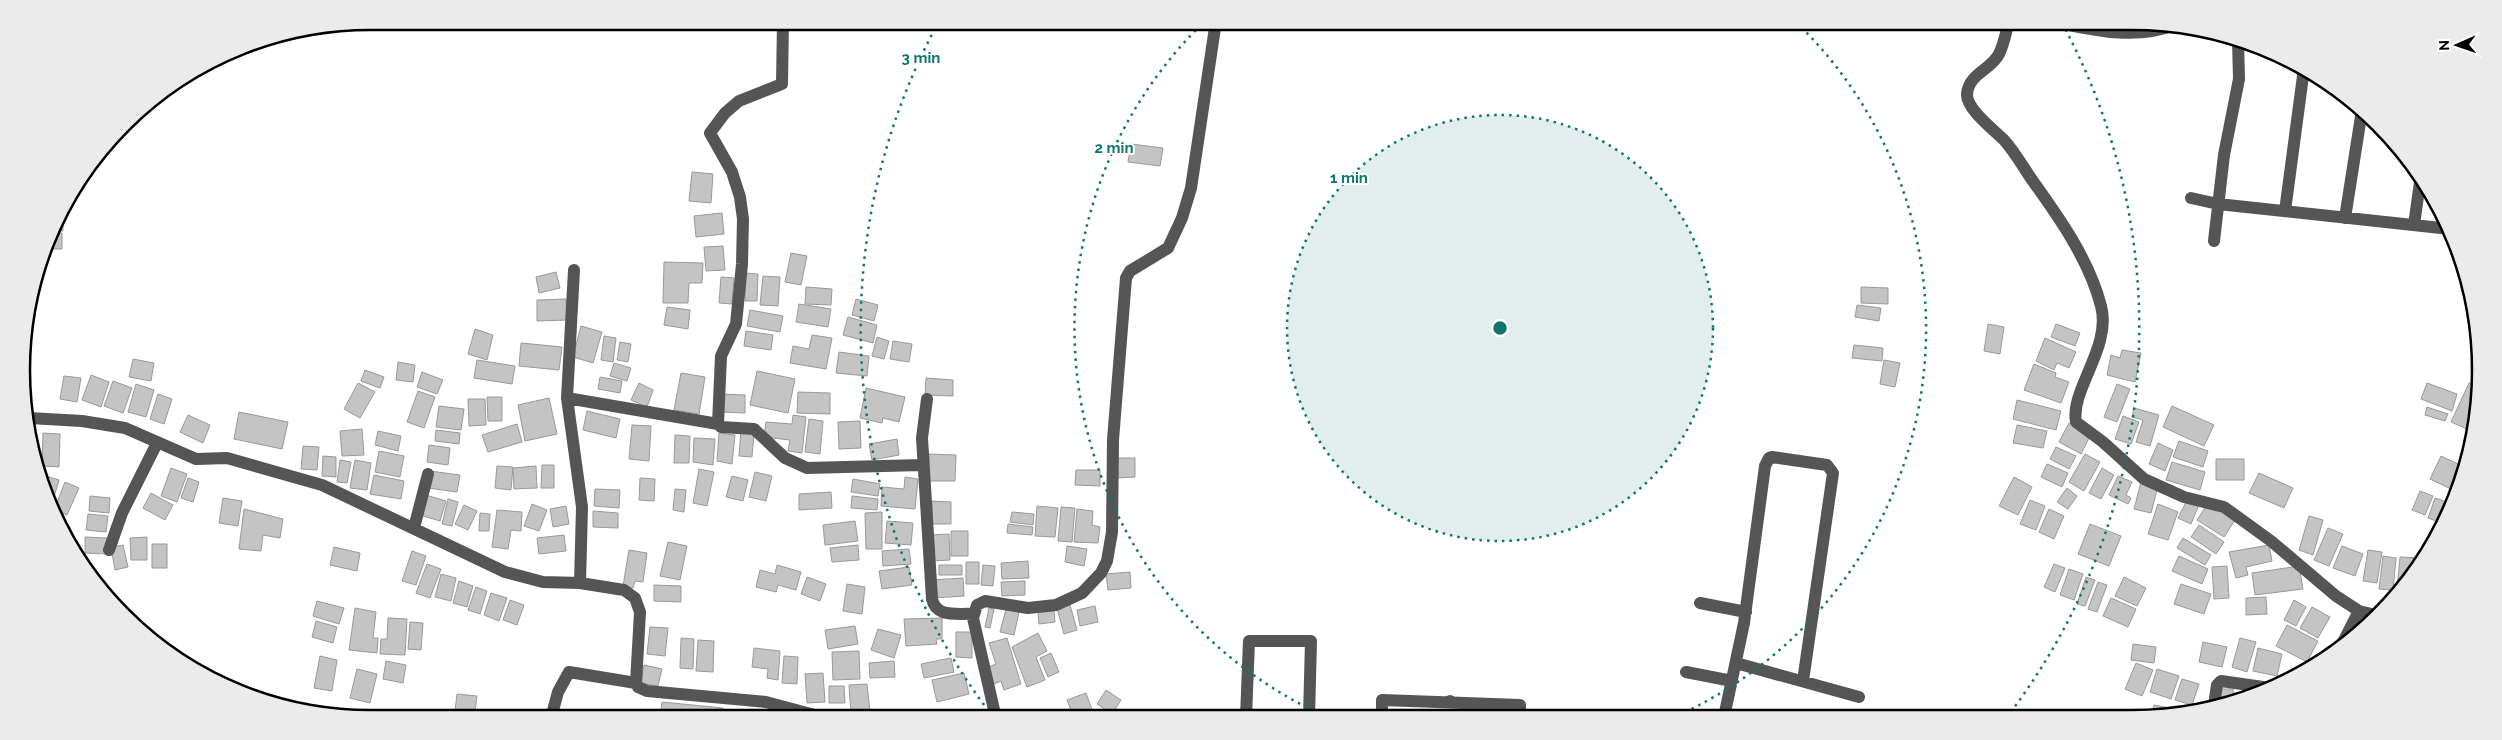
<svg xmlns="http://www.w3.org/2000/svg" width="2502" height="740" viewBox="0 0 2502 740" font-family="Raleway,sans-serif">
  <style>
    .building { fill: #c4c4c4; stroke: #999 }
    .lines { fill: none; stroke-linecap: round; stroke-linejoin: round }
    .minor { stroke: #555; stroke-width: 12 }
    .ring { fill: none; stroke: #0f766e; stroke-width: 2.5; stroke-dasharray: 2.5 5 }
    .rim { fill: none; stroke: #000; stroke-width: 2.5 }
    .centre { fill: #0f766e; stroke: #fff; stroke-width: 2.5 }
    .ring-label { font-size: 15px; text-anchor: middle; font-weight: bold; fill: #0f766e; stroke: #fff; stroke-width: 4; stroke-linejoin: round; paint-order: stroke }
  </style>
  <rect width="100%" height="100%" fill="#fff"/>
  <path class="building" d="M 1880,21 L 1915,21 L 1916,27 L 1880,28 Z
    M 1923,21 L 1940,21 L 1940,29 L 1923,30 Z
    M 1131,144 L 1163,148 L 1160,166 L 1128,162 Z
    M 692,172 L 713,174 L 711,203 L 689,201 Z
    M 722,213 L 724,234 L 696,237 L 694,216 Z
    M 57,216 L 63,216 L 63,231 L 51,231 Z
    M 51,233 L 62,233 L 62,249 L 45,249 Z
    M 723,246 L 725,270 L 706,271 L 704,247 Z
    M 791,253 L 807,256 L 801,285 L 785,282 Z
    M 664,262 L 703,263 L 702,283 L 689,283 L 688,303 L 663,303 Z
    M 556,272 L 560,288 L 539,293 L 536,277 Z
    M 746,273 L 758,274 L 757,301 L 745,301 Z
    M 763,276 L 780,277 L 778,306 L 760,305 Z
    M 721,277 L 734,278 L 732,304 L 719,303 Z
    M 806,287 L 832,289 L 831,305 L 805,304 Z
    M 1861,287 L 1888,288 L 1888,304 L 1861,303 Z
    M 566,299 L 567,320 L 537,321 L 537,300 Z
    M 856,299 L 878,305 L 874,321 L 852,315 Z
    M 799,304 L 831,309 L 828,327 L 796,322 Z
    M 1857,305 L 1881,308 L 1879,321 L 1855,317 Z
    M 667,307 L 690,310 L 688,329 L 664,325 Z
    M 750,310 L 783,316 L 780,332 L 747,326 Z
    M 848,317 L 877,325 L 873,343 L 843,335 Z
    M 1988,324 L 2004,327 L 2000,354 L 1984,351 Z
    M 2056,324 L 2080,333 L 2075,346 L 2051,337 Z
    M 581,326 L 602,332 L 593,363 L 573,357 Z
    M 475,329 L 493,335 L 487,360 L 468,354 Z
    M 746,331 L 773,335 L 771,350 L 744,346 Z
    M 812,335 L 832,338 L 826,369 L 790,363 L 793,346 L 809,349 Z
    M 604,336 L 616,338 L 613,362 L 601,360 Z
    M 877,337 L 889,341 L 884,359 L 872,356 Z
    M 2045,338 L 2076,352 L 2069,368 L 2057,363 L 2054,370 L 2036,361 Z
    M 893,341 L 912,344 L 909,362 L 890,359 Z
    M 620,342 L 631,344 L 628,362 L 617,360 Z
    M 521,343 L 562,347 L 559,370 L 519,366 Z
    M 1854,345 L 1883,348 L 1882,361 L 1852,358 Z
    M 2122,350 L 2141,353 L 2135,382 L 2107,375 L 2111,355 L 2120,358 Z
    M 839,352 L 869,356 L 867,376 L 836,373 Z
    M 133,359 L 154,363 L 151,381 L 129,377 Z
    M 477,360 L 515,366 L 512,384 L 474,378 Z
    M 1884,360 L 1900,363 L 1895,387 L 1880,384 Z
    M 398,362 L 415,365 L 413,382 L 396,380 Z
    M 614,363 L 631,368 L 627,381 L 610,376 Z
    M 2034,364 L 2056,373 L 2055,377 L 2069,382 L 2061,403 L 2024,390 Z
    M 365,370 L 384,377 L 380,388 L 361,381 Z
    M 757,371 L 795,379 L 788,413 L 750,405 Z
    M 422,372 L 443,380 L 437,394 L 417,387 Z
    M 681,373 L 705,377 L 699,414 L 674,410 Z
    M 91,375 L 109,382 L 101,407 L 82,400 Z
    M 64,376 L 81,378 L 77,402 L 60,399 Z
    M 600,377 L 622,381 L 620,393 L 598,389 Z
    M 926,378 L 953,380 L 953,396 L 925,395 Z
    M 113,381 L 132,388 L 123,413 L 104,406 Z
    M 358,383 L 375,392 L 360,418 L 344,409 Z
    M 639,383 L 653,390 L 647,407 L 631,400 Z
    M 2427,383 L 2457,394 L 2452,411 L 2421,399 Z
    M 2469,383 L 2479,386 L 2477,405 L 2467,429 L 2451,422 Z
    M 136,384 L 154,390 L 146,417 L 128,412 Z
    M 2117,384 L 2130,389 L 2117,422 L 2104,417 Z
    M 866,388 L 905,397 L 899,422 L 883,418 L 882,423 L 860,418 Z
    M 418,391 L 435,397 L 424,428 L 407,422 Z
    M 798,392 L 830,393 L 830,414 L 797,413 Z
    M 158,394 L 172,399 L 164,424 L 150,419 Z
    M 721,394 L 745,395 L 745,413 L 721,412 Z
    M 487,397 L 502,397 L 502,421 L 488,421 Z
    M 549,398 L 557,434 L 525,441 L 518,405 Z
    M 468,399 L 485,399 L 486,425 L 469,426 Z
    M 2017,400 L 2061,411 L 2056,430 L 2013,419 Z
    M 439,406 L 464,409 L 461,430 L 436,427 Z
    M 2172,406 L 2214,425 L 2204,446 L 2163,427 Z
    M 2427,407 L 2448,414 L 2445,421 L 2425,415 Z
    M 2134,408 L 2159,415 L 2150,446 L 2136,442 L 2143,420 L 2132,417 Z
    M 587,411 L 620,419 L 616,438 L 583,430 Z
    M 239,412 L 288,422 L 282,449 L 234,439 Z
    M 188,415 L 210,425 L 203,443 L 180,432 Z
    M 793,415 L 806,417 L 802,453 L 788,451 L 790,440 L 764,437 L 766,422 L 792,424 Z
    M 2123,416 L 2139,422 L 2131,444 L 2115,439 Z
    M 809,419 L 823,421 L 820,454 L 805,452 Z
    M 860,421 L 861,448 L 839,449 L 838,422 Z
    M 2069,423 L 2091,434 L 2081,454 L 2059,442 Z
    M 517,424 L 522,442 L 488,452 L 482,435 Z
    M 632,425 L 651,426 L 649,461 L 629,459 Z
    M 2017,425 L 2047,431 L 2043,448 L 2013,443 Z
    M 362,429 L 364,455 L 342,456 L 340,431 Z
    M 436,430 L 460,433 L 459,444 L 435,441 Z
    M 741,430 L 754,432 L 752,457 L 739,456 Z
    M 378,431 L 401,436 L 398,451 L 375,445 Z
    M 43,433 L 60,434 L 59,467 L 42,466 Z
    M 719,433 L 735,435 L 732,464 L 717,461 Z
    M 675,435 L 690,436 L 689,463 L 674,463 Z
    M 694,438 L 715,439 L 713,465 L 693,462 Z
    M 897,439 L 899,455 L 872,460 L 869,444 Z
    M 2179,441 L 2208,451 L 2203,467 L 2173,457 Z
    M 2158,443 L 2173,450 L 2165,471 L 2149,464 Z
    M 429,445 L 450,448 L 448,465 L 427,462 Z
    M 303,446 L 319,447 L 317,470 L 301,469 Z
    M 2056,447 L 2076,456 L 2069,469 L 2050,459 Z
    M 379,451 L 404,456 L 400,477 L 375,472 Z
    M 929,454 L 956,455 L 955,481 L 928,481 Z
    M 2085,454 L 2100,462 L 2084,491 L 2069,482 Z
    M 323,456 L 336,457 L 336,477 L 322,476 Z
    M 2441,456 L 2462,466 L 2451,489 L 2430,479 Z
    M 1116,458 L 1135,458 L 1135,477 L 1116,478 Z
    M 2216,459 L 2244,459 L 2244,480 L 2216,480 Z
    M 340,460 L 351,462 L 347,483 L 337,482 Z
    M 355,460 L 371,463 L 367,490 L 350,488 Z
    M 2172,462 L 2205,472 L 2200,490 L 2166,480 Z
    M 2047,464 L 2068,473 L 2062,487 L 2041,477 Z
    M 542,465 L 554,465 L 554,488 L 541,488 Z
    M 497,466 L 513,467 L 511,490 L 495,488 Z
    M 536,466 L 537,488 L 514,489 L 513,468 Z
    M 171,468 L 187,474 L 177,502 L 161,496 Z
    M 2102,468 L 2114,475 L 2101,499 L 2089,493 Z
    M 699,469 L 714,472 L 707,506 L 693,503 Z
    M 1076,470 L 1100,470 L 1100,486 L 1075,485 Z
    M 430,471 L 460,475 L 457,492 L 428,488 Z
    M 755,472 L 772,476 L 766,501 L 749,497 Z
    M 2259,473 L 2293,488 L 2284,508 L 2249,493 Z
    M 374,475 L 404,481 L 401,499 L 370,494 Z
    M 46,476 L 59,480 L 51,507 L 43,486 Z
    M 732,476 L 748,480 L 743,501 L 726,497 Z
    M 2118,476 L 2132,482 L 2126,495 L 2131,498 L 2128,504 L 2109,495 Z
    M 905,477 L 918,479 L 915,509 L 881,506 L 882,487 L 904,489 Z
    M 2014,477 L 2032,487 L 2018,515 L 1999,506 Z
    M 188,478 L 199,482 L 193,502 L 181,498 Z
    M 640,478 L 655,479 L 654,501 L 639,500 Z
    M 853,479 L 880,484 L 878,496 L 851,492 Z
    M 65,482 L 79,488 L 67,515 L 54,510 Z
    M 2141,482 L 2158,486 L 2151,513 L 2134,509 Z
    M 2067,488 L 2077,496 L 2068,509 L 2057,502 Z
    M 595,489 L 620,490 L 619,508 L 594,506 Z
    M 675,489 L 686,490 L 684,512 L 673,510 Z
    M 2420,491 L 2433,496 L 2425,515 L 2412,510 Z
    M 831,492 L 832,508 L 799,510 L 799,494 Z
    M 151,493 L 173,505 L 165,520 L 143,508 Z
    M 426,495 L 446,501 L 440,521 L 420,515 Z
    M 90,496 L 110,498 L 109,513 L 89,511 Z
    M 852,496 L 878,499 L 877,510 L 851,508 Z
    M 223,498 L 242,501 L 238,526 L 219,523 Z
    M 2435,498 L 2450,503 L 2442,523 L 2428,518 Z
    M 448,499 L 458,502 L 452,526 L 442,524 Z
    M 2030,500 L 2045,506 L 2036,530 L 2020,524 Z
    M 2187,500 L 2199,505 L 2191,524 L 2178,518 Z
    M 932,501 L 951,502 L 951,524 L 932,524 Z
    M 2208,503 L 2235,520 L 2224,537 L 2197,520 Z
    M 532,504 L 547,510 L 539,531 L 524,526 Z
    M 2158,504 L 2178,512 L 2168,540 L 2148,534 Z
    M 464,505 L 477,511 L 468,530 L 455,524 Z
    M 566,506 L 569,524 L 553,527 L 550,509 Z
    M 1037,506 L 1058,508 L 1055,537 L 1035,536 Z
    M 1061,507 L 1075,508 L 1072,542 L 1058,541 Z
    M 244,509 L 283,519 L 280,538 L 263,535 L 261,551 L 239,549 Z
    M 1077,509 L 1093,511 L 1092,525 L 1100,527 L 1098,543 L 1074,542 Z
    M 2049,509 L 2064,516 L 2054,539 L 2039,532 Z
    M 497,510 L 522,512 L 521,531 L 511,530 L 508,549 L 492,547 Z
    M 593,511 L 618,513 L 618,528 L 593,527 Z
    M 882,512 L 882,549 L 866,549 L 865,513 Z
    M 1012,512 L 1034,514 L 1033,525 L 1010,522 Z
    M 480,513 L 490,514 L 489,531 L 479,531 Z
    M 88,514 L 108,516 L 106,532 L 86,530 Z
    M 2309,516 L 2323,520 L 2313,555 L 2299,550 Z
    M 855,521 L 858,541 L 825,545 L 823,525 Z
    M 887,521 L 913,523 L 911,545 L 885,543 Z
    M 1008,524 L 1033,527 L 1032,535 L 1007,533 Z
    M 2090,524 L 2121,536 L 2109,566 L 2078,554 Z
    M 2199,525 L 2224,542 L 2216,554 L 2191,537 Z
    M 59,527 L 70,527 L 69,543 Z
    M 2328,528 L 2343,534 L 2329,566 L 2314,560 Z
    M 951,531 L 968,531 L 968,556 L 951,556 Z
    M 949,534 L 950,560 L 930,561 L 929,535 Z
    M 564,535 L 566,551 L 539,554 L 537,538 Z
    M 85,537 L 107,538 L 106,554 L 85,553 Z
    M 147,537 L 147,560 L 131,560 L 130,538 Z
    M 2183,538 L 2211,555 L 2205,565 L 2177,548 Z
    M 668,542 L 687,546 L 680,580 L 660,576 Z
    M 152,544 L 167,544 L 167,568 L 152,568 Z
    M 123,545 L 128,567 L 115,570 L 111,547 Z
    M 858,545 L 859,560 L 832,562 L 830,548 Z
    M 2269,545 L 2272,561 L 2246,567 L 2248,575 L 2236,578 L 2229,552 Z
    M 1067,546 L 1087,549 L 1084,566 L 1065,562 Z
    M 2342,546 L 2363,554 L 2355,576 L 2333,568 Z
    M 334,547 L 360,553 L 357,571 L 330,565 Z
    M 909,549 L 911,564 L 883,566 L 882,551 Z
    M 629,550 L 647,553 L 643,582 L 635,581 L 633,588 L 623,586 Z
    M 2368,550 L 2382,552 L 2377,583 L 2363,581 Z
    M 412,551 L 426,556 L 416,585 L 402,581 Z
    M 2179,556 L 2208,569 L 2202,584 L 2172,571 Z
    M 2383,556 L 2396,558 L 2393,590 L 2379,589 Z
    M 2400,557 L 2421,558 L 2398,588 L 2397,588 Z
    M 1028,561 L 1029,578 L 1002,579 L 1001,563 Z
    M 966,562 L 979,562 L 979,584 L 966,584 Z
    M 427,564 L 441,569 L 430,598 L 416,593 Z
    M 2054,564 L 2065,568 L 2055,592 L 2044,587 Z
    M 777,565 L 801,572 L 796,590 L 778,585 L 776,592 L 756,587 L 760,570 L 775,574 Z
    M 939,565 L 962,565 L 962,575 L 939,575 Z
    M 983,565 L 995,566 L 993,586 L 981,585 Z
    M 2227,566 L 2229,598 L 2214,599 L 2212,567 Z
    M 2299,566 L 2303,589 L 2255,595 L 2252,573 Z
    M 909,567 L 912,585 L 882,589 L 879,571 Z
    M 2069,569 L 2083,574 L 2074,600 L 2060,595 Z
    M 1130,572 L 1131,588 L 1108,590 L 1106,574 Z
    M 441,574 L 456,578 L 451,601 L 435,597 Z
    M 807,577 L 826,584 L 820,601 L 801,594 Z
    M 2086,577 L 2095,580 L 2085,606 L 2077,604 Z
    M 2124,577 L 2146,588 L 2137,606 L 2115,596 Z
    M 963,578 L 964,596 L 933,598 L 932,580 Z
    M 459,581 L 473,586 L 467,607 L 453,603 Z
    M 1025,581 L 1025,595 L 1002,596 L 1001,582 Z
    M 2098,582 L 2107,585 L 2097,612 L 2088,609 Z
    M 847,584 L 865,587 L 862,614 L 843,611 Z
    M 2181,584 L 2211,594 L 2204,614 L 2174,604 Z
    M 654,585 L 681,586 L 681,602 L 654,601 Z
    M 476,587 L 487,591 L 480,614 L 468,610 Z
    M 491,593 L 507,598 L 499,621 L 484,615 Z
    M 2266,597 L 2267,614 L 2246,615 L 2246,598 Z
    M 2111,598 L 2136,609 L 2128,627 L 2103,616 Z
    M 510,600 L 524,605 L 517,625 L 503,620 Z
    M 2294,600 L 2306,607 L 2296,626 L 2284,620 Z
    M 317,601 L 344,608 L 339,624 L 313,616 Z
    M 1070,605 L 1077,630 L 1064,634 L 1057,608 Z
    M 1095,606 L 1098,622 L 1080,626 L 1077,610 Z
    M 2312,607 L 2330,617 L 2318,638 L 2300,628 Z
    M 355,608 L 376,612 L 373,638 L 378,638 L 377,653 L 349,650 Z
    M 989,608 L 994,609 L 990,628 L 985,627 Z
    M 1006,609 L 1019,612 L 1014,635 L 1000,632 Z
    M 1054,611 L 1055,622 L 1039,624 L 1038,612 Z
    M 388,618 L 407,619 L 405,655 L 380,654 L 381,639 L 387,639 Z
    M 942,618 L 942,639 L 936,639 L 937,644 L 906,646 L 904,619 Z
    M 316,621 L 337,627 L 333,643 L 312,637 Z
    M 410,622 L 423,623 L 421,650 L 408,649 Z
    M 2287,625 L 2318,641 L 2307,662 L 2276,646 Z
    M 855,626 L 858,644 L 828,649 L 825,630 Z
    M 650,627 L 668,628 L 665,656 L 647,654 Z
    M 878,629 L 901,635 L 894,658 L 871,650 Z
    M 956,632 L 972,632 L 972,658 L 956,657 Z
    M 1038,633 L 1047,651 L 1036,657 L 1045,680 L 1027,687 L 1012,647 Z
    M 681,638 L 694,639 L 693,669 L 680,668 Z
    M 1007,638 L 1021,684 L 1004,690 L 1001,681 L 994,684 L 986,668 L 996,664 L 989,643 Z
    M 2240,638 L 2256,642 L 2247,672 L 2232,667 Z
    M 698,640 L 714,641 L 713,672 L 696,671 Z
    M 2203,642 L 2227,647 L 2222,667 L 2199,662 Z
    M 2133,644 L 2156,647 L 2154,663 L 2131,660 Z
    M 754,648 L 780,651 L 778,680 L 767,678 L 768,669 L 752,667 Z
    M 2258,648 L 2282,654 L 2277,676 L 2253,671 Z
    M 859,651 L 860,679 L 833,680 L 832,652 Z
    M 1051,653 L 1059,672 L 1048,677 L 1040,658 Z
    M 320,656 L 337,660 L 332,691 L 314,688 Z
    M 784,656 L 798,657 L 797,684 L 782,683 Z
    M 951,658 L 954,672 L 924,678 L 921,664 Z
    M 386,661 L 406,665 L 403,683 L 383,679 Z
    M 894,661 L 895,677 L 870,678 L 869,663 Z
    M 2136,663 L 2153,670 L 2142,696 L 2125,689 Z
    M 644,665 L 662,669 L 658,686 L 641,683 Z
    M 357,669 L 377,674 L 370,703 L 350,698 Z
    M 2157,669 L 2179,676 L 2171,699 L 2150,692 Z
    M 823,673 L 825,702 L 807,703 L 805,674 Z
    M 964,673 L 969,694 L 937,702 L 932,680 Z
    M 2182,679 L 2199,684 L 2192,705 L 2175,700 Z
    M 867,684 L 870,712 L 851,714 L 849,685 Z
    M 829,686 L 844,686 L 845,703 L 829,703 Z
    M 2217,689 L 2233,689 L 2234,699 L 2218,704 Z
    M 1106,690 L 1121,700 L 1112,714 L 1097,704 Z
    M 1086,693 L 1095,718 L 1074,718 L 1067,700 Z
    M 457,694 L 477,696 L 474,719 L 454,719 Z
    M 662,702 L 723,708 L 722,718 L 660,718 Z
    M 2154,705 L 2170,708 L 2169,716 L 2151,716 Z
    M 2176,706 L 2190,710 L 2189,712 L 2173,716 Z
    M 789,713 L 808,718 L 787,718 Z
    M 1061,714 L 1062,718 L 1047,718 Z"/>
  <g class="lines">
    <path class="minor" d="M 783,21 L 782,84 L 739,101 L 725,113 L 710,133 L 732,172 L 740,197 L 743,219 L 742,264 L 736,324 L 721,356 L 718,424 L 721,427 L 754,429 L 785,458 L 807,468 L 922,465
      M 2009,21 C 2006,32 2004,44 1999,54 C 1991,70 1969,73 1967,94 C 1966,109 1994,130 2004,140 C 2014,151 2022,165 2030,177 C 2058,216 2089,259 2101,306 C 2112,347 2070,390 2076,422 L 2103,442 L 2144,479 L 2184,497 L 2224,507 L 2271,541 L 2336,596 L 2359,611 L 2376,615
      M 2049,21 C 2090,29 2134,41 2174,25
      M 2191,198 L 2218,204 L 2450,229
      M 2285,211 L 2303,76 L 2302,67
      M 2345,218 L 2362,110
      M 2414,225 L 2421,175
      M 2214,241 L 2224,155 L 2239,79 L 2238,40
      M 574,270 L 567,398 L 582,507 L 580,583
      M 567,398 L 718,424
      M 927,399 L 922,438 L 932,599 C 936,618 957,613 973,614
      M 29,418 L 82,421 L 125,428 L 196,459 L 227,458 L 322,485 L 505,572 L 543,582 L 580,583 L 624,590 L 635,598 L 640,612 L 636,683
      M 414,528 L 428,474
      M 109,550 L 122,513 L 157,443
      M 1700,603 L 1746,612
      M 2341,646 L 2359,611
      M 1736,663 L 1859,697
      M 1686,672 L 1732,681
      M 2214,705 L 2217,685 L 2221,681 L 2270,688
      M 995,714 L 973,618 L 977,605 L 985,601 L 1028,608 L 1056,605 L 1082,593 L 1101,573 L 1107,561 L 1112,532 L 1113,440 L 1126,278 L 1130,271 L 1168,248 L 1182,218 L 1191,188 L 1216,21
      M 1246,717 L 1249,641 L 1311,641 L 1309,717
      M 1382,717 L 1382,700 L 1520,705 L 1520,717
      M 1450,717 L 1450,701
      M 1724,717 L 1744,623 L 1765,466 L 1769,458 L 1772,457 L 1827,465 L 1833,473 L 1803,681
      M 551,718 L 558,692 L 569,672 L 636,683 L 638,687 L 647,691 L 766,702 L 826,718
      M 980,718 L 995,714 L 1013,718"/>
  </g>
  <circle cx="1500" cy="328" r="213" fill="#0f766e" fill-opacity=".12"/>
  <g class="ring">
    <circle cx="1500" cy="328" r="213"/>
    <path d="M1327 717A426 426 0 0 1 1204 22M1796 22A426 426 0 0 1 1677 716"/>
    <path d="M993 717A639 639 0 0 1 938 23M2062 23A639 639 0 0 1 2010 713"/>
  </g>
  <path d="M0 0H2502V740H0ZM370 30H2132A340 340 0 0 1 2472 370V370A340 340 0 0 1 2132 710H370A340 340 0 0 1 30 370V370A340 340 0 0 1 370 30Z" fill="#ebebeb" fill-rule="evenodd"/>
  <path class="rim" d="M370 30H2132A340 340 0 0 1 2472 370V370A340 340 0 0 1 2132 710H370A340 340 0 0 1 30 370V370A340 340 0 0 1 370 30Z"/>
  <circle cx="1500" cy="328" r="8" class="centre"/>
  <g class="ring-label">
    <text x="921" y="63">3 min</text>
    <text x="1114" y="153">2 min</text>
    <text x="1349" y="183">1 min</text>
  </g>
  <g transform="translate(2457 45) rotate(268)" stroke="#ffffff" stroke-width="4" paint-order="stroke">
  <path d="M0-4L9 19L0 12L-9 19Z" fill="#000000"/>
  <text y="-8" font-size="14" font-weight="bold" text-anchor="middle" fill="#000000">N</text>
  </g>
</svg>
